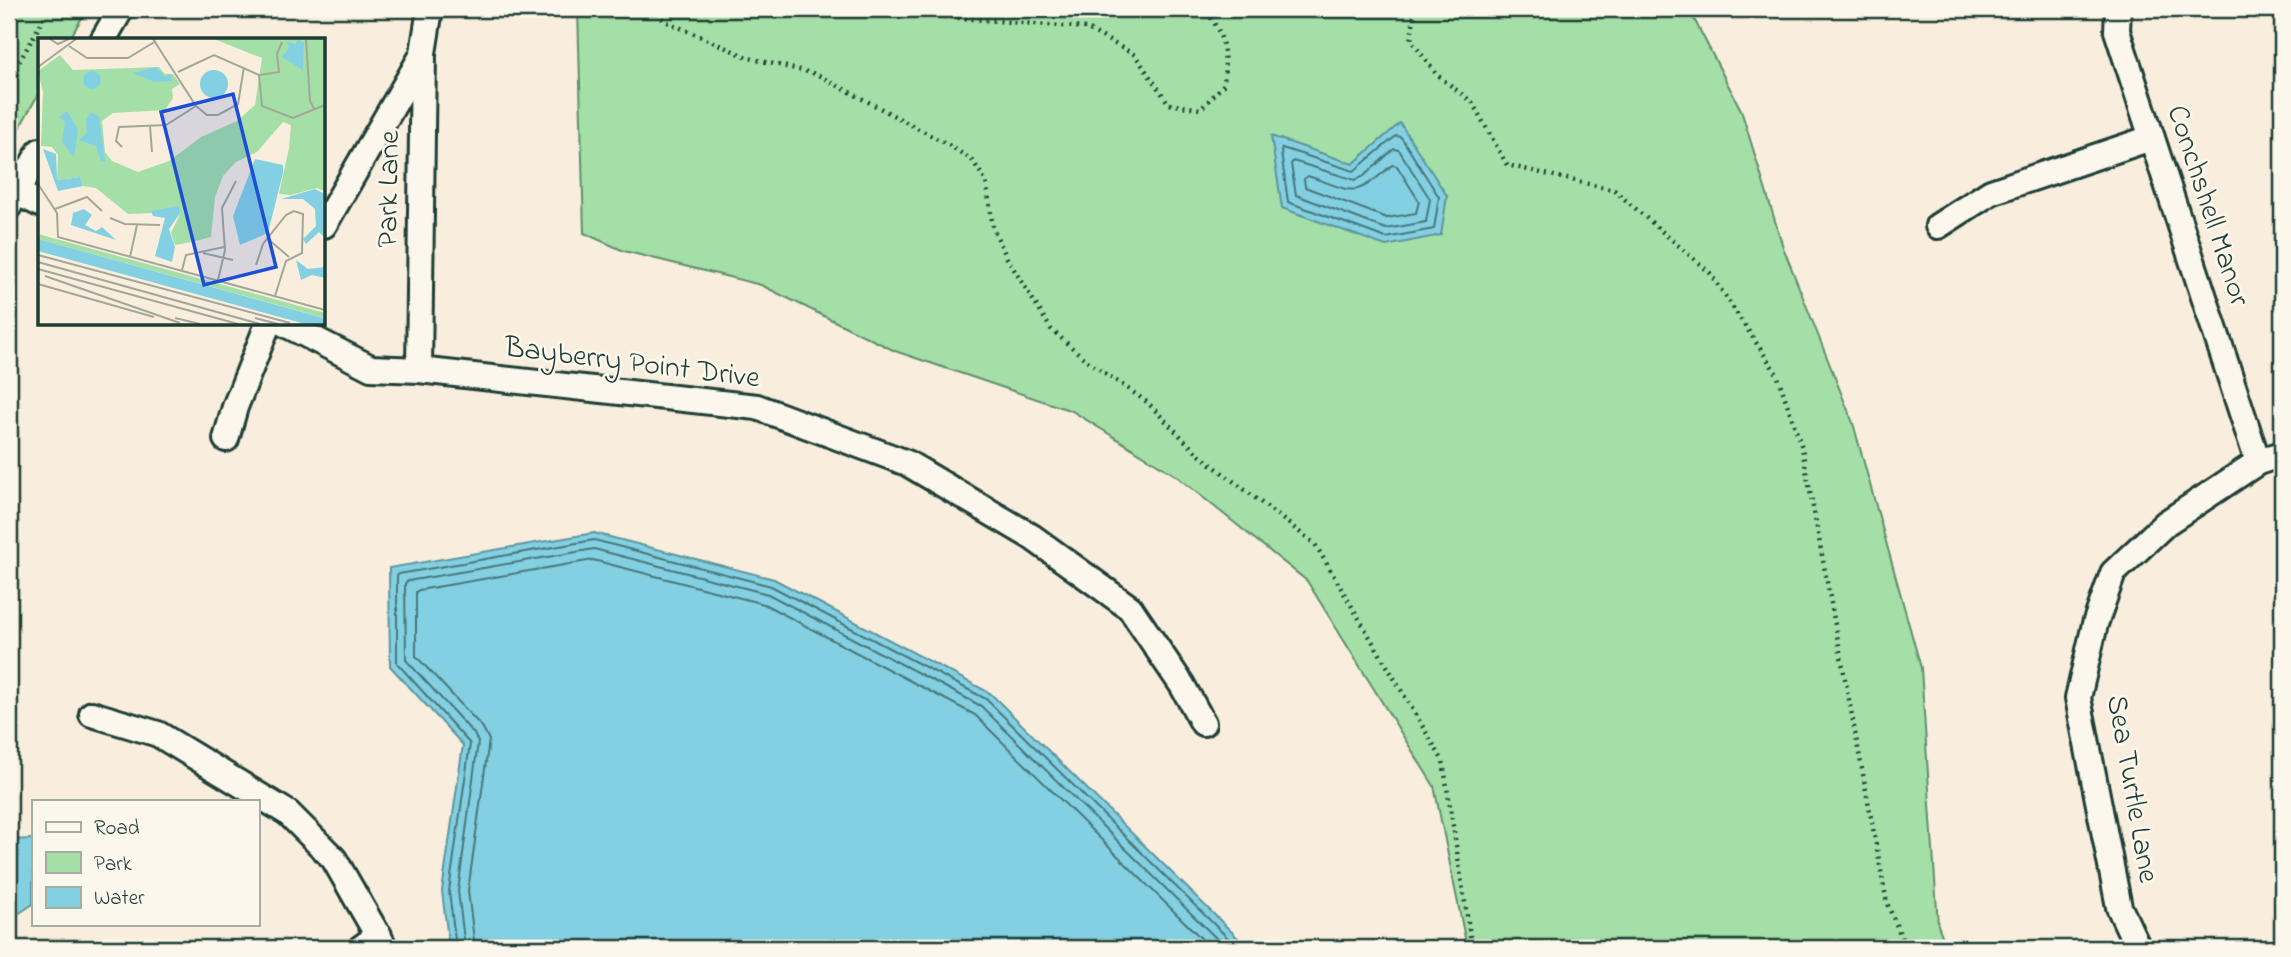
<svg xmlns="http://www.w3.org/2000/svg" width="2291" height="957" viewBox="0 0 2291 957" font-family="'Indie Flower',sans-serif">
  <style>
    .green { fill: #a3dfa6; stroke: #618e6d; stroke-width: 2 }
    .water { fill: #84d0e3; stroke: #5c959d; stroke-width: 2 }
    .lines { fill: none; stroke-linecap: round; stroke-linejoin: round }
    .shore { stroke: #47787a; stroke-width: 2 }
    .minor-casing { stroke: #1f3d34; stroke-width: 30 }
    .path { stroke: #1f3d34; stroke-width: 4.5; stroke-dasharray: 2 5; stroke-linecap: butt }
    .minor { stroke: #fbf7ec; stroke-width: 24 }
    .labels { text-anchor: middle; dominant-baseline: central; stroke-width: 5; stroke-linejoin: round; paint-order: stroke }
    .street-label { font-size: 30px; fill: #1f3d34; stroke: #fbf7ec }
    .inset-road { fill: none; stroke: #a2a799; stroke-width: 2 }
    .view { fill: #1d4ed8; fill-opacity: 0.15; stroke: #1d4ed8; stroke-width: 3.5 }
    .inset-edge { fill: none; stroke: #1f3d34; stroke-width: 3.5 }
  </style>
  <rect width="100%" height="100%" fill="#f9eedd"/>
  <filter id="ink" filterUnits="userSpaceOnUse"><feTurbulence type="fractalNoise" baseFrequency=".0143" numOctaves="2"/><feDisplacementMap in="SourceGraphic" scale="14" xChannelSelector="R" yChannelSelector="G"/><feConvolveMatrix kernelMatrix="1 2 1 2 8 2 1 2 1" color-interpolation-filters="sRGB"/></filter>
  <g filter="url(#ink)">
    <path class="green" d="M 9,9 L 87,9 L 69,40 L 40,40 L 40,91 L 9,147 Z
      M 578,9 L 1689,9 L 1741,110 L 1783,247 L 1853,423 L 1921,668 L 1938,925 L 1947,948 L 1467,948 L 1434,786 L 1307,581 L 1175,475 L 1072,411 L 895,351 L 761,285 L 624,251 L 584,233 Z"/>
    <path class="water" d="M 1400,123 L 1447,196 L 1441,235 L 1386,246 L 1282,208 L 1271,136 L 1353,164 Z
      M 594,533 L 774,579 L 990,693 L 1248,948 L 449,948 L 442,891 L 463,745 L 390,666 L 389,568 Z
      M 33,839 L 33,904 L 9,920 L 9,840 Z"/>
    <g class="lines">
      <path class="shore" d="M 1396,136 L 1401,137 L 1439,197 L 1434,229 L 1386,238 L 1288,202 L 1281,152 L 1282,148 L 1354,171 Z
        M 1394,149 L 1399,150 L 1430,199 L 1426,222 L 1386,229 L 1296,195 L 1291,164 L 1293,161 L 1355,180 L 1364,176 Z
        M 1392,165 L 1397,166 L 1419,201 L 1416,213 L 1387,218 L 1305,187 L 1304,179 L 1308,176 C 1356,192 1352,200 1392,165 Z
        M 456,948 L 449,891 L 470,744 L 397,663 L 397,576 L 399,574 L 594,540 L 771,586 L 986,699 L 1238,948
        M 465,948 L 458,891 L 478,742 L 474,734 L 406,660 L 405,583 L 408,581 L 594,549 L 768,594 L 981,706 L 1226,948
        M 475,948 L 468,891 L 489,740 L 483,728 L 416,656 L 416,592 L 419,590 L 593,560 L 764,604 L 975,715 L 1211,948"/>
      <defs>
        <path id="minor" d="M 2118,9 L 2117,31 L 2258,462
          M 103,40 L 121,9
          M 16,192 L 40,204
          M 9,206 L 40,151
          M 324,225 L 422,56
          M 1938,226 L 1991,192 L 2151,138
          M 285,324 L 371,368 L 419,370 L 757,407 L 907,463 L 1032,537 L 1130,608 L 1182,685 L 1203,723
          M 419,370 L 423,53 L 430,9
          M 226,439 L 235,407 L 268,324
          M 92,714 L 158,734 L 288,813 L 334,859 L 385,948
          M 361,948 L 379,935
          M 2138,948 L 2119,907 L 2078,698 L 2095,624 L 2113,573 L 2166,523 L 2258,462 L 2282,454"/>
      </defs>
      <use href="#minor" class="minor-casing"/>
      <path class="path" d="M 651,9 L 665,21 L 749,58 L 816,74 L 947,144 L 972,160 L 986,181 L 993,228 L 1007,258 L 1051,329 L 1086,360 L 1147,402 L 1198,454 L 1315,544 L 1443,761 L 1472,948
        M 846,9 L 1086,28 L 1135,55 L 1169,104 L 1201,109 L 1224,84 C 1226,54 1225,33 1204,9
        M 1415,9 L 1411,40 L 1437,75 L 1472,102 L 1507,165 L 1614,190 L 1710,273 L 1777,374 L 1802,448 L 1887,903 L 1906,948
        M 9,80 L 49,9"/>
      <use href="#minor" class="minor"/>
    </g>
  </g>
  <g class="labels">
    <g class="street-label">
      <text transform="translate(390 189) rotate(-89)">Park Lane</text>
      <text transform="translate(2207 206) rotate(72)">Conchshell Manor</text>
      <text transform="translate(632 364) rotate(7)">Bayberry Point Drive</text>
      <text transform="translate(2131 789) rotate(80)">Sea Turtle Lane</text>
    </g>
  </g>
  <g transform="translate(38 38)">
    <rect width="287" height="287" fill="#f9eedd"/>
    <path d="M 176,1 L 287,1 L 287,166 L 286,153 L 279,150 L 253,157 L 241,156 L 251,110 L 253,87 L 245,84 L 219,114 L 198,124 L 185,138 L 177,159 L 173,199 L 154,204 L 137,207 L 133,195 L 143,174 L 90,176 L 58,150 L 45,148 L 42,139 L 19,142 L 20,117 L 14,109 L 3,108 L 5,54 L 0,33 L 22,17 L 35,32 L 121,29 L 127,36 L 135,36 L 142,46 L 134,51 L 135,60 L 127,72 L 75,75 L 64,83 L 67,114 L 74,123 L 100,134 L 131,123 L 163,99 L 199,83 L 217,67 L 224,20 ZM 0,196 L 287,275 L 287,280 L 0,201 Z" fill="#a3dfa6"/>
    <path d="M 260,1 L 266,5 L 265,32 L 244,19 L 251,10 L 249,4 L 258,6 ZM 118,29 L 127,39 L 133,36 L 134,43 L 117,44 L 95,35 ZM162 46a14 14 0 1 1 28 0a14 14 0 1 1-28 0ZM45 42a9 9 0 1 1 18 0a9 9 0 1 1-18 0ZM 29,73 L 40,91 L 36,119 L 24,104 L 27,84 L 21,79 ZM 53,75 L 61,78 L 67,123 L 63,124 L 58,108 L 41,102 L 49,95 L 48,81 ZM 5,111 L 18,116 L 19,142 L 42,139 L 45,148 L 20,153 ZM 217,121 L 245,127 L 245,135 L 230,195 L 202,207 L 195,178 ZM 277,151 L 285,155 L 287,200 L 281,194 L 268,206 L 265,201 L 278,188 L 277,171 L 265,161 L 243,161 ZM 140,168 L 143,174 L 131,191 L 137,209 L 134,224 L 117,218 L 127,180 L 115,178 L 113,173 ZM 46,171 L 54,177 L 47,187 L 58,193 L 64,189 L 78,202 L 33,187 L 35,175 ZM 0,201 L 286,280 L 287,286 L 267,286 L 0,213 ZM 258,222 L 270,231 L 287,229 L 287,240 L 274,237 L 263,242 Z" fill="#84d0e3"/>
    <path class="inset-road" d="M 12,1 L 20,6 L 31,1M 115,1 L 158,68 L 169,77 L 180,77 L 200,66 L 206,29M 268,1 L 272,63 L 277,72M 244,4 L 239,16 L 241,34 L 221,37 L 224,68 L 255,80 L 287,67M 31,8 L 49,20 L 90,20 L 118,3M 0,29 L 38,1M 140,34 L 176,17 L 221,37M 112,88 L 114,114M 84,109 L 78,103 L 81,89 L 128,87 L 158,68M 0,146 L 19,175 L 20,199 L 287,272M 17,171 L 49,159 L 64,173M 72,180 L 87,186 L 122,187M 230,201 L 251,219M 165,215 L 195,222M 0,217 L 252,285M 92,219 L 99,187M 0,224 L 222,286M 218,227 L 225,206 L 248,177 L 256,173 L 265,176 L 264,215 L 248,223 L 237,258M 0,231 L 200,286M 144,232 L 148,217 L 186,209M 7,238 L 142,285M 180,242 L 187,212 L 184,170 L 198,143M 0,246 L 116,279M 137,280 L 162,286M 217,280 L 240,286"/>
    <path class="view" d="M 195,56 L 238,229 L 166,247 L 123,74 Z"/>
    <rect width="287" height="287" class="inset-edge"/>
  </g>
  <rect width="2291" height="957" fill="none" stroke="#fbf7ec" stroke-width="35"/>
  <rect x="18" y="18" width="2256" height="922" fill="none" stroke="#1f3d34" stroke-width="2.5" filter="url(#ink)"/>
  <rect x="32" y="800" width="228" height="126" fill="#fbf7ec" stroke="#a3ada2" stroke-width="2"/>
  <rect x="46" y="822" width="35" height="10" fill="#fbf7ec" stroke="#a3ada2" stroke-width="2"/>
  <text x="94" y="834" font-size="21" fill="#1f3d34">Road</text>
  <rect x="46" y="852" width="35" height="21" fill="#a3dfa6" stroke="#a3ada2" stroke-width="2"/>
  <text x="94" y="870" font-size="21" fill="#1f3d34">Park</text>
  <rect x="46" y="887" width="35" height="21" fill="#84d0e3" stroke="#a3ada2" stroke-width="2"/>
  <text x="94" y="904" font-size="21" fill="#1f3d34">Water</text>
</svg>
